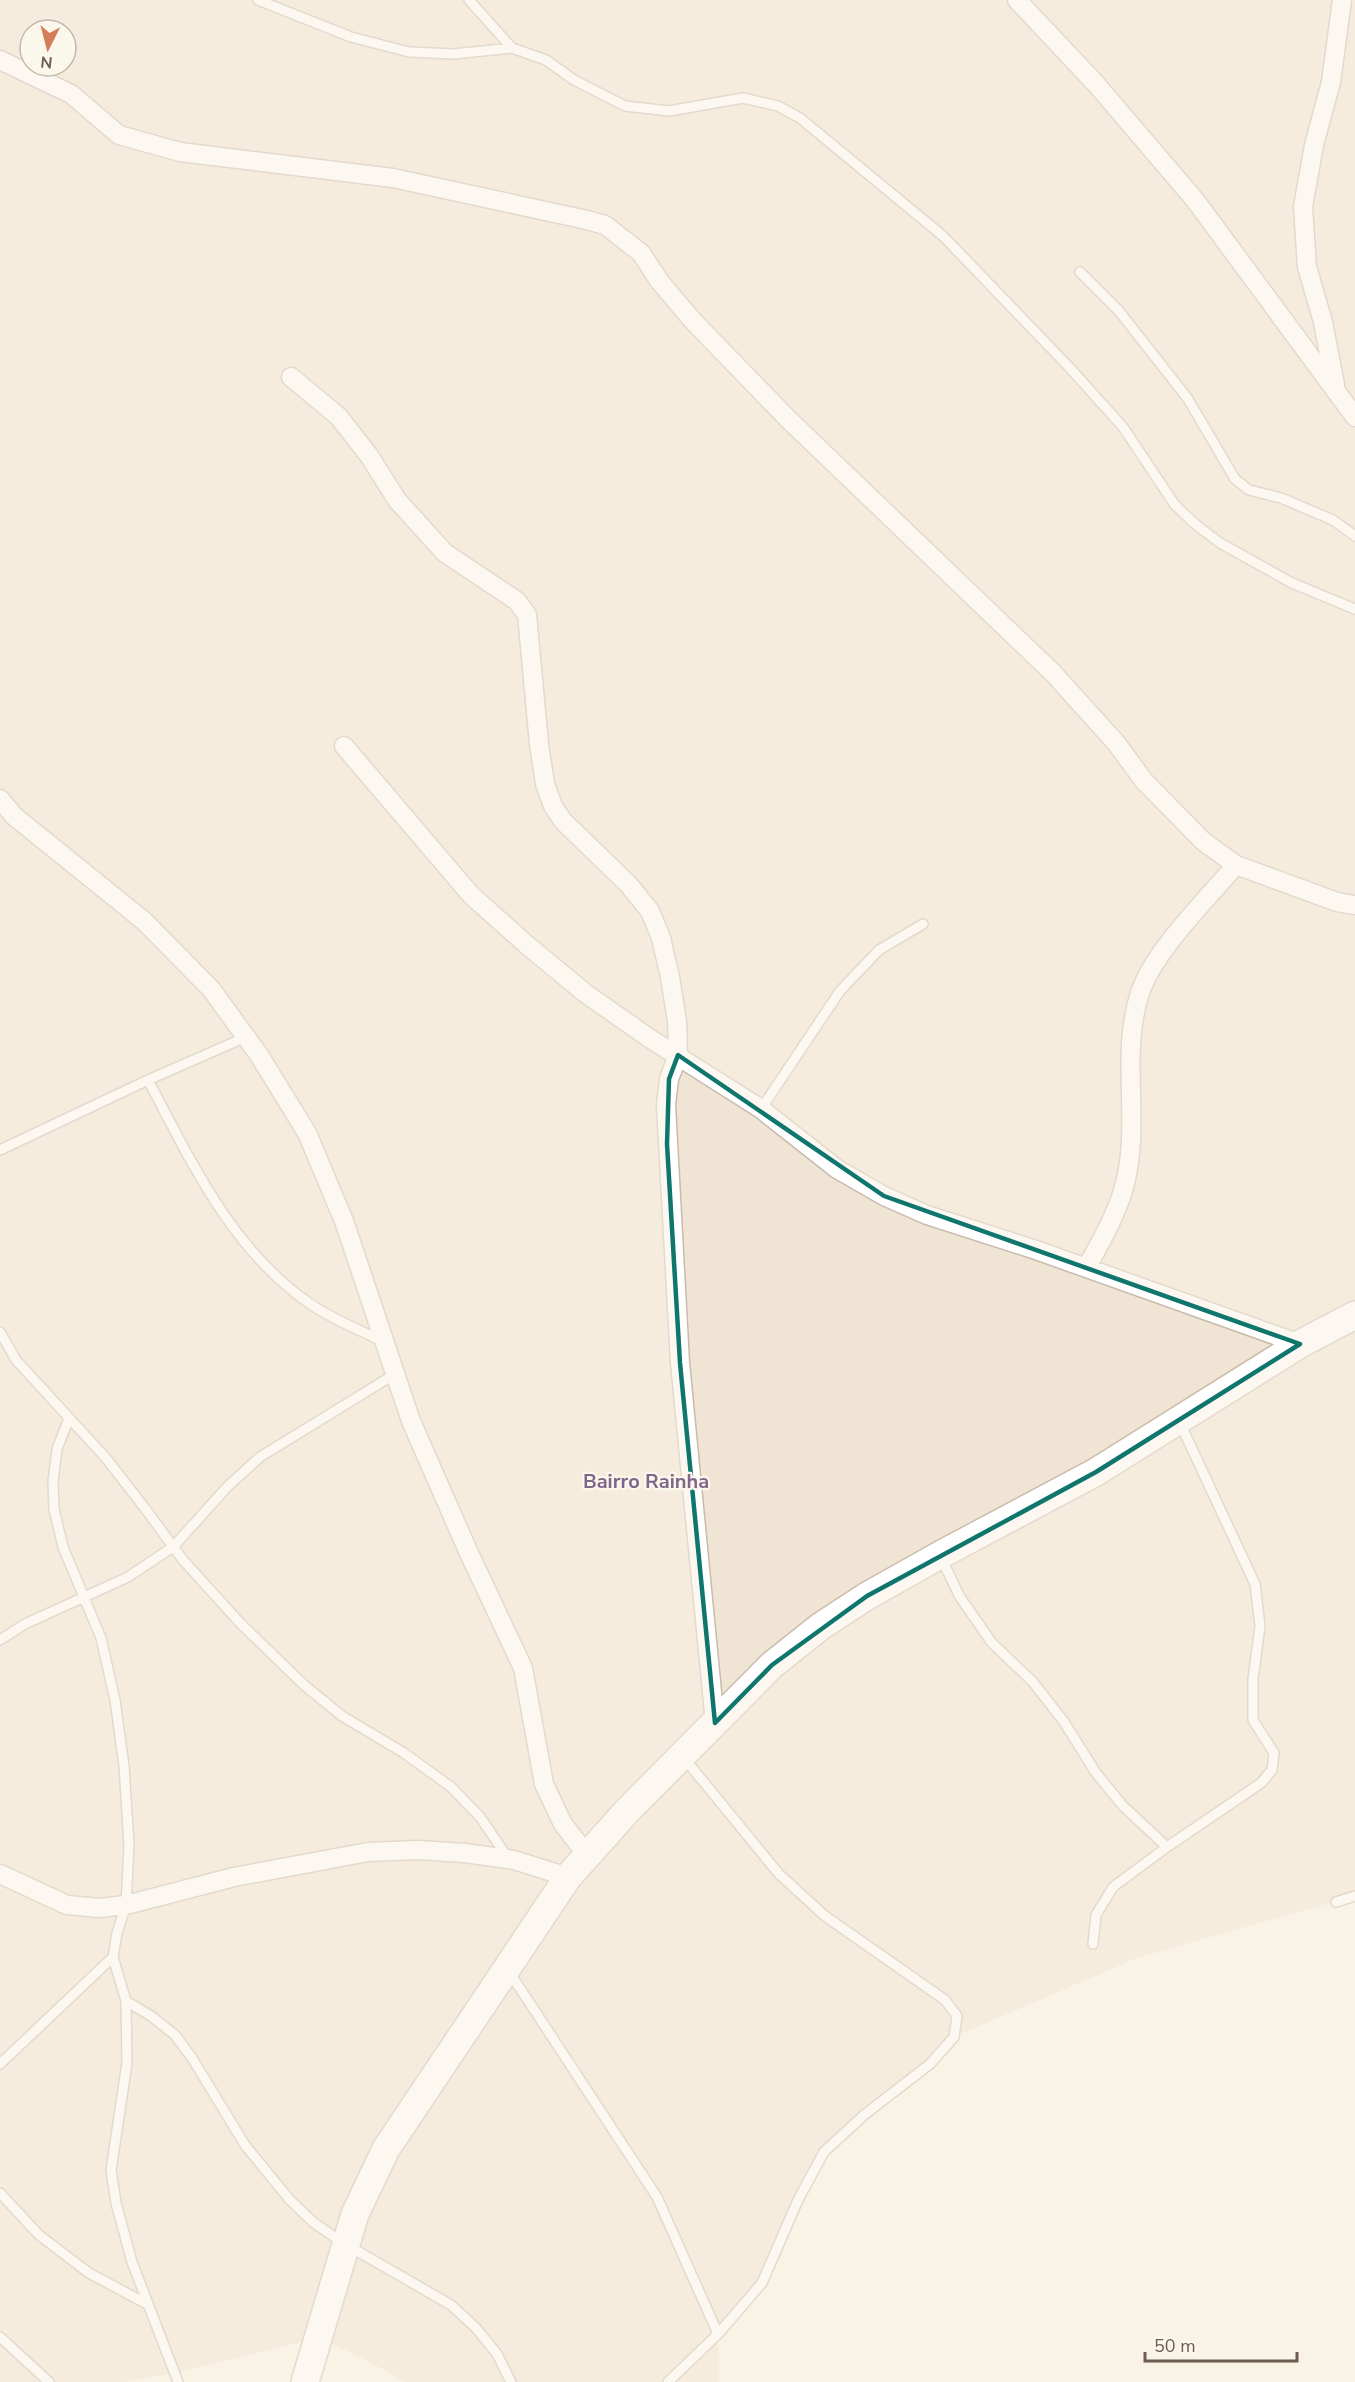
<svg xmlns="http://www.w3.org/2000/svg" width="1355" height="2382" viewBox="0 0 1355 2382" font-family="'Nunito Sans',sans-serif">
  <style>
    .residential { fill: #f0e5d5; fill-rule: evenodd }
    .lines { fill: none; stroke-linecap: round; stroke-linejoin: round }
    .lane-casing { stroke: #c8bbad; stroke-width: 12 }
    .street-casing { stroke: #c8bbad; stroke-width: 21 }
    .secondary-casing { stroke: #cbbcac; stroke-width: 30 }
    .lane { stroke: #fff; stroke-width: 9 }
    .street { stroke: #fff; stroke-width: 18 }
    .secondary { stroke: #fff; stroke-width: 27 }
    .marked { fill: none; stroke: #0f766e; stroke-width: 4.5; stroke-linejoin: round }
    .labels { text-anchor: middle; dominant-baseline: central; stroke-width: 4.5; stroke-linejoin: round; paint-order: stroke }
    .quarter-label { font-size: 20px; font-weight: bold; fill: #80668b; stroke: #fcf7eb }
  </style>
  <rect width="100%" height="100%" fill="#f9f3e5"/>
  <path class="residential" d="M 0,0 L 1355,0 L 1355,1896 L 1137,1958 L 954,2037 L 824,2152 L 762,2283 L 718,2334 L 719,2382 L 406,2382 L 358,2356 L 319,2338 L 174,2373 L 124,2382 L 0,2382 ZM 30,30 L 66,30 L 66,66 L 30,66 Z"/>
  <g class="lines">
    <defs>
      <path id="lane" d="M 258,0 L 351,37 L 409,52 L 453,54 L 512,48 L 546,60 L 574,80 L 625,106 L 669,111 L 743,98 L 778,106 L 800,118 L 943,236 L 1069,367 L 1123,427 L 1175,505 L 1195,524 L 1220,543 L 1292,583 L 1355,609
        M 469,0 L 512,48
        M 1080,272 L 1119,311 L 1188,399 L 1235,479 L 1249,490 L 1281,498 L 1333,520 L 1355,536
        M 148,1080 C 191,1161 231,1249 309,1303 C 331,1319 358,1329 382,1341
        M 761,1109 L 840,991 L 879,950 L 923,924
        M 0,1150 L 148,1080 L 246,1037
        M 0,1332 L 16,1360 L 105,1457 L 144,1507 L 183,1560 L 241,1624 L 304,1685 L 342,1716 L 404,1753 L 451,1787 L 480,1817 L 508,1858
        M 69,1418 L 57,1449 L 53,1481 L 54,1509 L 63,1547 L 101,1638 L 115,1700 L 124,1766 L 129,1845 L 126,1905 L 117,1933 L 113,1957 L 126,2001 L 127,2063 L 111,2170 L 116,2203 L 132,2262 L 178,2382
        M 941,1558 L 960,1597 L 992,1643 L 1033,1682 L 1064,1722 L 1096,1773 L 1123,1806 L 1167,1847
        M 0,1640 L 25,1624 L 128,1577 L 173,1547 L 228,1486 L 260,1457 L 395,1374
        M 1336,1902 L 1355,1896
        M 1093,1944 L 1096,1915 L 1113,1887 L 1167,1847 L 1261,1783 L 1272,1770 L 1274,1753 L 1253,1720 L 1253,1679 L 1260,1626 L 1255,1584 L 1180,1423
        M 508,1970 L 657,2197 L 718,2334
        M 126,2001 L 151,2016 L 175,2035 L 192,2058 L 245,2145 L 289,2199 L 314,2223 L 345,2244 L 451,2305 L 476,2328 L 497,2354 L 511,2382
        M 0,2064 L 113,1957
        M 0,2193 L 39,2235 L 89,2273 L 147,2304
        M 0,2337 L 49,2382
        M 668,2382 L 718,2334 L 762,2283 L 798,2200 L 824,2152 L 864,2115 L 930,2064 L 954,2037 L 957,2016 L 945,2000 L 825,1916 L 779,1874 L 684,1758"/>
      <path id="street" d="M 1017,0 L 1096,84 L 1195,200 L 1355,417
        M 0,60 L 71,94 L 119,135 L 180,152 L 393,178 L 587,220 L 605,225 L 641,253 L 660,282 L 694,322 L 788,419 L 1053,673 L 1117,744 L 1144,781 L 1203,841 L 1236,865 L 1337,902 L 1355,905
        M 291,377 L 339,417 L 370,457 L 397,500 L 445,553 L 517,601 L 527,615 L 539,744 L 545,784 L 553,806 L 563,821 L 628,884 L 650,911 L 661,938 L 670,977 L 677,1021 L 678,1055 L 669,1079 L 666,1105 L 680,1363 L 715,1723
        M 1335,385 L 1323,322 L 1307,267 L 1303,207 L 1314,145 L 1331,82 L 1342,0
        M 344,746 L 471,895 L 527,945 L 585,993 L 649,1038 L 761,1109 L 837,1169 L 884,1196 L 927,1215 L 1036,1250 L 1300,1344
        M 0,799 L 14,816 L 144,921 L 211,989 L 259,1055 L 307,1133 L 344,1221 L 411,1421 L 468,1551 L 523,1668 L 544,1784 L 563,1824 L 587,1855
        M 1087,1267 C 1102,1239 1119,1211 1126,1179 C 1140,1118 1120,1053 1140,993 C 1153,952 1207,899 1236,865
        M 0,1874 L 67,1905 L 99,1908 L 126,1905 L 234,1877 L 368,1852 L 418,1850 L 465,1853 L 514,1860 L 568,1877"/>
      <path id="secondary" d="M 305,2382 L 355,2214 L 386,2149 L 568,1877 L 628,1810 L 772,1665 L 821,1626 L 867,1596 L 940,1555 L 1096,1472 L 1300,1344 L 1355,1315"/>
    </defs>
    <use href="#lane" class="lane-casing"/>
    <use href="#street" class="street-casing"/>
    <use href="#secondary" class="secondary-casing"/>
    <use href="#lane" class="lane"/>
    <use href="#street" class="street"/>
    <use href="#secondary" class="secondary"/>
  </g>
  <path d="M0 0H1355V2382H0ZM 678,1055 L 884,1196 L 1300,1344 L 1096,1472 L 867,1596 L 772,1665 L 715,1723 L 680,1363 L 667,1144 L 669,1079 Z" fill="#f9f3e5" fill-opacity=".55" fill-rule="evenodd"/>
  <path class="marked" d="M 678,1055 L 884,1196 L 1300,1344 L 1096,1472 L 867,1596 L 772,1665 L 715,1723 L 680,1363 L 667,1144 L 669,1079 Z"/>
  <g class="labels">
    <g class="quarter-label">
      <text x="646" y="1481">Bairro Rainha</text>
    </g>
  </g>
  <g transform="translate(48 48) rotate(186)"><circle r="28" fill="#fcf7eb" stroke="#c3b9ac" stroke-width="1.5"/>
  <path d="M0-4.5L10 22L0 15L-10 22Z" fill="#d37d5a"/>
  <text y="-9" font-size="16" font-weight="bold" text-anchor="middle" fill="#6e5c4e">N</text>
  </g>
  <path d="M1145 2352v9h152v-9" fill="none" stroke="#6e5c4e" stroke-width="3"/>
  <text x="1154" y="2352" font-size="18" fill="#6e5c4e" stroke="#fcf7eb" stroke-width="4.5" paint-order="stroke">50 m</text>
</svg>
